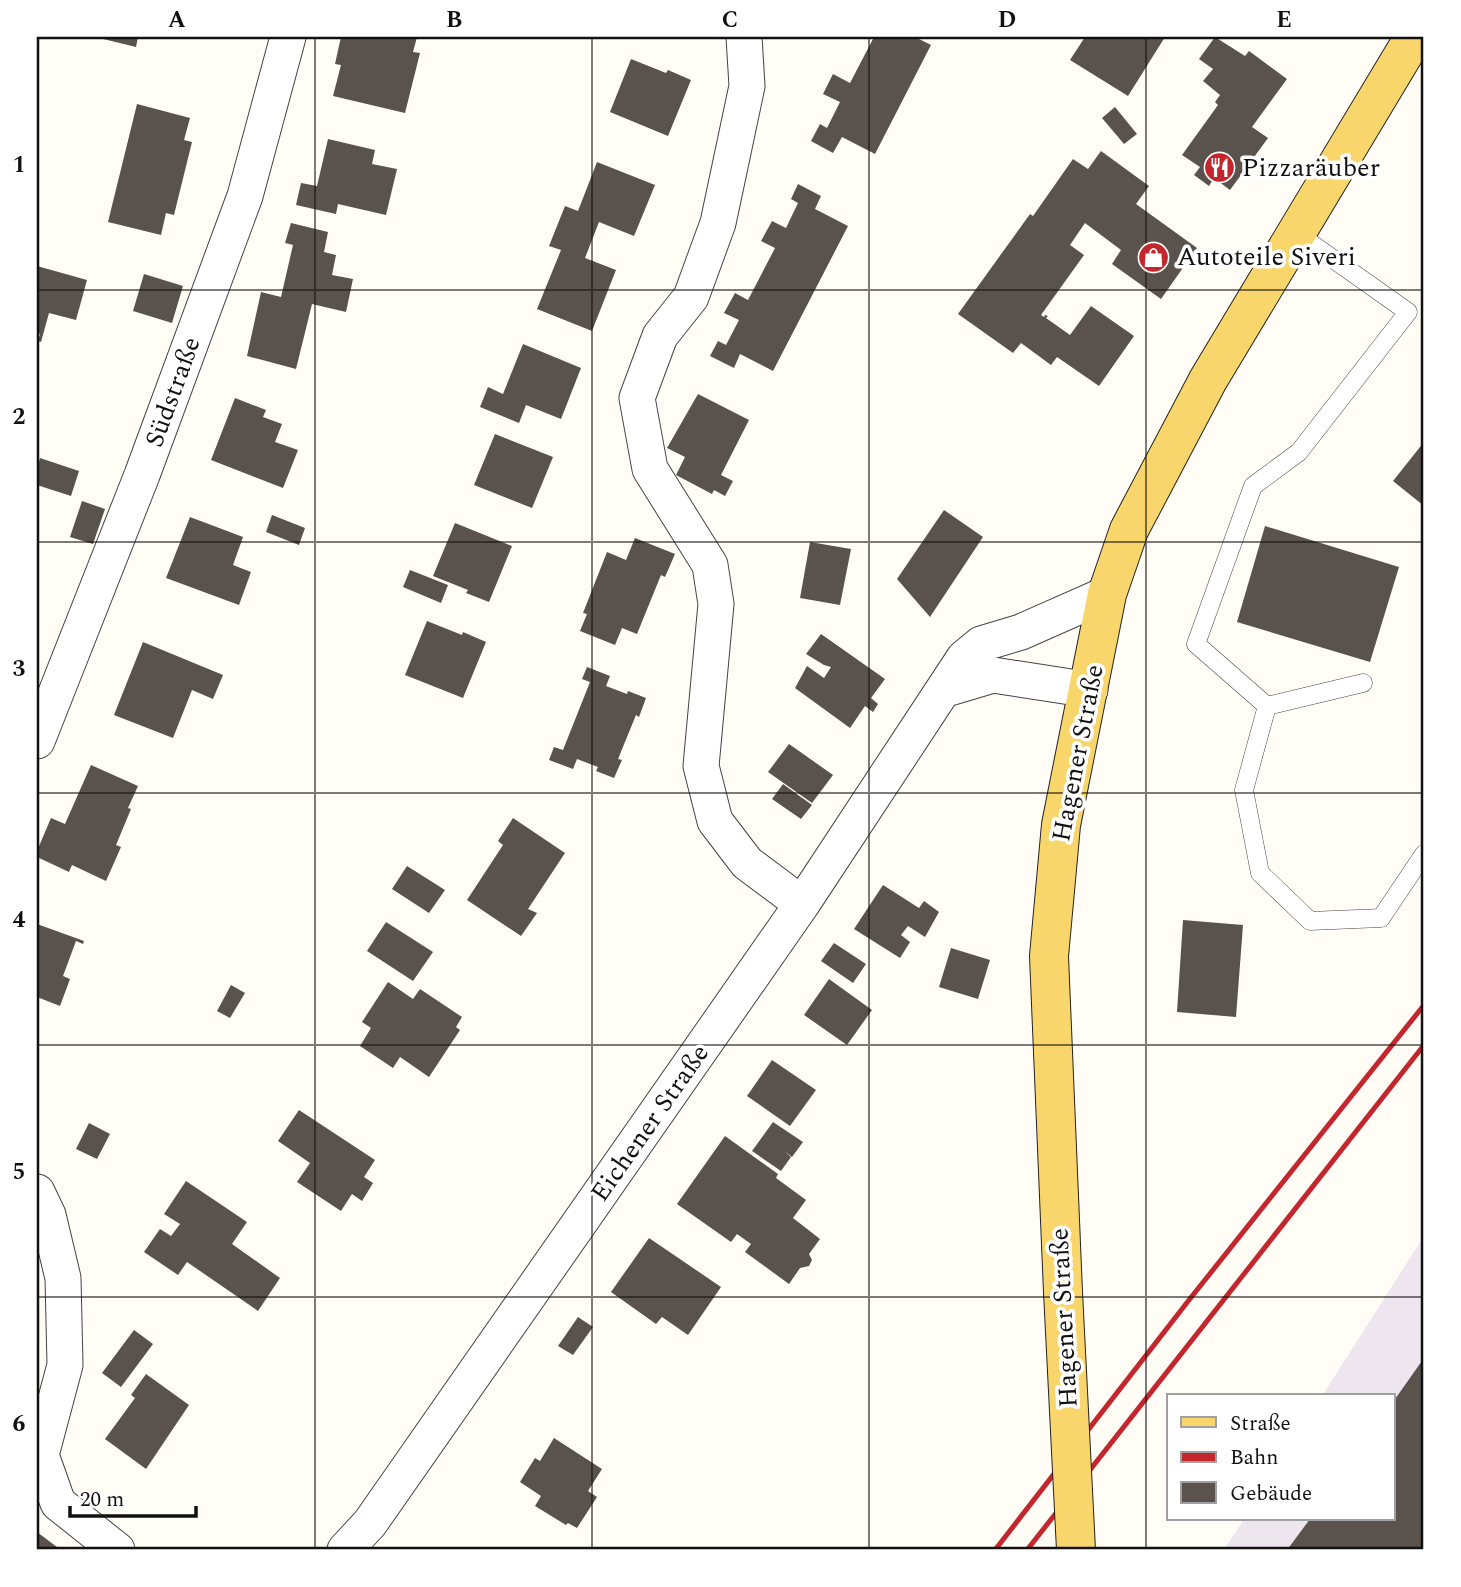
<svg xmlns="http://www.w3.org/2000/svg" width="1461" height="1587" viewBox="0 0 1461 1587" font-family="Spectral,serif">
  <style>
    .industrial { fill: #eee6ef }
    .building { fill: #5a524d }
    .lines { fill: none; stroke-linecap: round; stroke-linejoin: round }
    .lane-casing { stroke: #444; stroke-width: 19 }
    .street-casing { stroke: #444; stroke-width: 37 }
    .primary-casing { stroke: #222; stroke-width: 40 }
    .lane { stroke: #fff; stroke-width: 18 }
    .street { stroke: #fff; stroke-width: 35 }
    .primary { stroke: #f9d66b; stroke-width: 38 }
    .rail { stroke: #c4262e; stroke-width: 5 }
    .primary-bridge-casing { stroke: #222; stroke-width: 40; stroke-linecap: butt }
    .primary-bridge { stroke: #f9d66b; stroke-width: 38 }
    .grid { fill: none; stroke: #111; stroke-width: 2; stroke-opacity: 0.55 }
    .labels { text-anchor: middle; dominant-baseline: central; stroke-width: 7; stroke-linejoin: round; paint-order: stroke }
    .poi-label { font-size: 26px; fill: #111; stroke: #fff; text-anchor: start }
    .street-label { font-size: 26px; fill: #111; stroke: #fff }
    .neatline { fill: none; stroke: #111; stroke-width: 2.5 }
    .grid-label { font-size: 23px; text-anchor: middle; font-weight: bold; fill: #111 }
  </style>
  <rect width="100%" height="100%" fill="#fffdf5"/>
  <path class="industrial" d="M 1424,1236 L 1424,1550 L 1224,1550 L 1244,1519 L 1393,1519 L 1393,1396 L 1322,1396 Z"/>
  <path class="building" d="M 95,37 L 138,37 L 136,47 Z
    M 341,37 L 417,37 L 413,52 L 420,53 L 405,113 L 333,96 L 341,65 L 335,64 Z
    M 874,37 L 915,37 L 931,45 L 875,154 L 842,137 L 833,153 L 811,141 L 820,124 L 827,128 L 840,102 L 823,94 L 833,74 L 850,83 Z
    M 1085,37 L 1165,37 L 1128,96 L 1070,60 Z
    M 1215,37 L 1245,56 L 1249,51 L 1287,79 L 1252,127 L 1268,138 L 1230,190 L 1214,178 L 1209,186 L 1194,175 L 1200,167 L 1182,155 L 1218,105 L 1215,102 L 1220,95 L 1203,81 L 1213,69 L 1199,59 Z
    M 631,59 L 666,73 L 668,70 L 691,80 L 668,136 L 610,112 Z
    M 137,104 L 190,118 L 184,140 L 192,142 L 174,215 L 166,213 L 161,235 L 108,222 Z
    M 1115,107 L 1137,134 L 1124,144 L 1102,118 Z
    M 328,139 L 375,150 L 372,164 L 397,169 L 386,215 L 338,204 L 336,214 L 296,205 L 301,183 L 317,186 Z
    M 1101,151 L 1149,186 L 1136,204 L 1197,248 L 1161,299 L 1112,264 L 1121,250 L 1085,223 L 1070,245 L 1084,255 L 1041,315 L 1044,317 L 1045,315 L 1048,316 L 1046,318 L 1070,335 L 1091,306 L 1134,336 L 1099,386 L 1057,357 L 1051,365 L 1021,343 L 1013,353 L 958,314 L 1030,214 L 1033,216 L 1073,159 L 1088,169 Z
    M 597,162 L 655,185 L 634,236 L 599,222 L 585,258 L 616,270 L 592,331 L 537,309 L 561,250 L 549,246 L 565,206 L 578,211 Z
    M 798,184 L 821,196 L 815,209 L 848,226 L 773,371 L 740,354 L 734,368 L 710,356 L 718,341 L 726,345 L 739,320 L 724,313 L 735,293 L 748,300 L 775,248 L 761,241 L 772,221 L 786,228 L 798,203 L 791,199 Z
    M 291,223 L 328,232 L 324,252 L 336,255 L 332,275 L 353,279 L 346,312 L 312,304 L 296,369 L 247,356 L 261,292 L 281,297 L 293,245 L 285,243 Z
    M 37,266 L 87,280 L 76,320 L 49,313 L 41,342 L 38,341 L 40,334 L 37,333 Z
    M 144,274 L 183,286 L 172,323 L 133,311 Z
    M 523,344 L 581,368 L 561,419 L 526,405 L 519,423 L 480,407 L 488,387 L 503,394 Z
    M 698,394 L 749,420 L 721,475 L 733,481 L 725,496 L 714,490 L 712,494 L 676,475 L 685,457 L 667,448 Z
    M 235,398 L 266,410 L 263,417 L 282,424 L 275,442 L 298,450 L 283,488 L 211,460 Z
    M 495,434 L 553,457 L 532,508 L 474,485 Z
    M 1424,442 L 1424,506 L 1393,481 Z
    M 40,458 L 79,471 L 71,496 L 37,485 L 37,470 Z
    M 82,501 L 105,509 L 93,544 L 70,537 Z
    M 944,510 L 983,537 L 930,617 L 897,579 Z
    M 272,515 L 305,528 L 299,545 L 266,532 Z
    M 190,517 L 243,537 L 233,565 L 251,572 L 239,605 L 166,578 Z
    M 455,523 L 512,546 L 489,602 L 466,593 L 468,590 L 433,576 Z
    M 1265,526 L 1399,567 L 1370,662 L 1237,622 Z
    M 635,538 L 675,554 L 665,577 L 661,575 L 637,634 L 622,628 L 615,645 L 580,631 L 587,614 L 583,613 L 607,552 L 626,560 Z
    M 810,542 L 851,549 L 840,605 L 800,598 Z
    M 410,570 L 448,585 L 441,603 L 403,587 Z
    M 427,621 L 462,635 L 463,632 L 486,642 L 463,698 L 405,675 Z
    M 821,634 L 885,679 L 871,698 L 878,704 L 873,712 L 865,706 L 850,728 L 795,688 L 807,666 L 824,678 L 831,667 L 824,665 L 806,654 Z
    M 143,642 L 223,675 L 213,699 L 192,690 L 173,738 L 114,715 Z
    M 587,667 L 610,676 L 606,686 L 627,694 L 628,691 L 646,698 L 639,717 L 636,715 L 618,759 L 622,760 L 614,778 L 596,771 L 598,767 L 577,759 L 573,769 L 549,760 L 554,747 L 563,750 L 590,682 L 582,679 Z
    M 789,744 L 833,775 L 812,803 L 768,772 Z
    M 91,765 L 138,786 L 128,808 L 131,809 L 116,845 L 121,847 L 106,881 L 72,865 L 69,872 L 37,857 L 37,851 L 51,818 L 65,824 Z
    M 783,784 L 812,805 L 801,819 L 772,799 Z
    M 513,818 L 565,853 L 528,909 L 537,913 L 521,936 L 467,900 L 503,845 L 498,841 Z
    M 407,866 L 445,890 L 429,913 L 392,889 Z
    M 883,885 L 919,908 L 924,901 L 939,912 L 925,937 L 908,926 L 901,935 L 910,942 L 900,958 L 854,929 Z
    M 1183,920 L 1243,925 L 1236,1017 L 1177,1012 Z
    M 386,922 L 433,952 L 413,981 L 367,951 Z
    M 37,924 L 84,941 L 83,944 L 76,941 L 63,976 L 70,979 L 60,1006 L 37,997 Z
    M 834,943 L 866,964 L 853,983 L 821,961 Z
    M 951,948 L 990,960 L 978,999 L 939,987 Z
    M 829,979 L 872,1010 L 847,1045 L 804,1015 Z
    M 388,982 L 413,999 L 420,989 L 462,1017 L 456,1027 L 460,1030 L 429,1077 L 400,1057 L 393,1068 L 360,1046 L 371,1028 L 362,1022 Z
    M 231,985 L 245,993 L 230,1018 L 217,1011 Z
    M 772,1060 L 816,1090 L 790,1126 L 747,1096 Z
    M 299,1110 L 375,1160 L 364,1177 L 373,1183 L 362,1201 L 352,1194 L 341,1211 L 297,1182 L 310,1163 L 278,1141 Z
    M 773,1122 L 803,1142 L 792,1157 L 784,1151 L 791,1157 L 781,1171 L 752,1151 Z
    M 89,1123 L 110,1134 L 97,1159 L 76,1149 Z
    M 725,1136 L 778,1174 L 776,1178 L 806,1200 L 793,1218 L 820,1239 L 809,1254 L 812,1260 L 809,1266 L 800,1268 L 789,1284 L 745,1252 L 751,1244 L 737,1234 L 731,1242 L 677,1204 Z
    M 186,1181 L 247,1222 L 232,1244 L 280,1278 L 258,1311 L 187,1262 L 178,1275 L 144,1252 L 160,1229 L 171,1236 L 180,1224 L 164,1214 Z
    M 649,1238 L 721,1287 L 688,1335 L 662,1317 L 656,1324 L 611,1292 Z
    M 578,1317 L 593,1327 L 573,1355 L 558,1346 Z
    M 134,1330 L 153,1344 L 121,1387 L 102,1373 Z
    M 1424,1358 L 1424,1550 L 1287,1550 L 1310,1519 L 1393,1519 L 1393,1402 Z
    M 146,1374 L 189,1405 L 146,1469 L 105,1439 L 135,1398 L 131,1395 Z
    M 554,1438 L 602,1469 L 588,1491 L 597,1497 L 577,1528 L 568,1523 L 566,1525 L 535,1506 L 541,1496 L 520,1482 L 535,1458 L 540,1461 Z
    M 37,1532 L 61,1550 L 37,1550 Z"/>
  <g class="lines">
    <defs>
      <path id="lane" d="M 1295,232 L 1408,312 L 1299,452 L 1253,486 L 1196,644 L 1267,706 L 1244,790 L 1260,873 L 1310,921 L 1381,918 L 1424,854
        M 1267,706 L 1363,683"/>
      <path id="street" d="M 744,37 L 747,86 L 718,223 L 691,297 L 660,336 L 637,398 L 650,469 L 710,565 L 716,604 L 701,766 L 715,821 L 747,863 L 802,904
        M 946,689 L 993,675 L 1090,690
        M 37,741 L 142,475 L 245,196 L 288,37
        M 37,1192 L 48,1215 L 63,1278 L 65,1365 L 41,1455 L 58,1503 L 117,1550
        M 345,1550 L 370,1523 L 802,904 L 964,658 L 981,644 L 1021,632 L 1107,594"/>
      <path id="primary" d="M 1063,1292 L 1049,956 L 1061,825 L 1107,594 L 1129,530 L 1208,380 L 1414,37"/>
    </defs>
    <use href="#lane" class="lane-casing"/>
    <use href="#street" class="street-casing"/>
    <use href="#primary" class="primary-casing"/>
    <use href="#lane" class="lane"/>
    <use href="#street" class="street"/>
    <use href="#primary" class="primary"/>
    <path class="rail" d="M 995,1550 L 1189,1300 L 1424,1005
      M 1027,1550 L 1424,1045"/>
    <defs>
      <path id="primary-bridge" d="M 1063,1292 L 1076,1550"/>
    </defs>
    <use href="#primary-bridge" class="primary-bridge-casing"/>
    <use href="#primary-bridge" class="primary-bridge"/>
  </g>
  <path class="grid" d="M 315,37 L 315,1550M 592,37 L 592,1550M 869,37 L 869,1550M 1146,37 L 1146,1550M 37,290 L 1424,290M 37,542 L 1424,542M 37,793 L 1424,793M 37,1045 L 1424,1045M 37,1297 L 1424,1297"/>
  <defs>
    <symbol id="restaurant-disc" viewBox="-11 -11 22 22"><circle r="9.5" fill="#c4262e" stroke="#fff"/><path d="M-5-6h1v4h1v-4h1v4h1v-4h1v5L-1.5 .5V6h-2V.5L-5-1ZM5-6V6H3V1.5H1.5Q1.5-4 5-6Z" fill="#fff"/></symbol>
    <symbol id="shop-disc" viewBox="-11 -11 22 22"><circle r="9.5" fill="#c4262e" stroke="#fff"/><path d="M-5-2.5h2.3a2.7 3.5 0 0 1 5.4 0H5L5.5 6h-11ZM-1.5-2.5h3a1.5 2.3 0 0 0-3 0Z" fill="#fff"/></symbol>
  </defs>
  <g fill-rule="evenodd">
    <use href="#restaurant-disc" x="1202" y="150" width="35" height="35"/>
    <use href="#shop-disc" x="1136" y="240" width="35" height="35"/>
  </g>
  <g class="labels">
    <g class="poi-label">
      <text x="1242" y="168">Pizzaräuber</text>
      <text x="1177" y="257">Autoteile Siveri</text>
    </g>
    <g class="street-label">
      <text transform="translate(173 392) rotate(-70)">Südstraße</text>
      <text transform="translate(1078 753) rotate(-79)">Hagener Straße</text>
      <text transform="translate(650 1123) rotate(-55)">Eichener Straße</text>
      <text transform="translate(1064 1318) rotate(-93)">Hagener Straße</text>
    </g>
  </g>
  <rect width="1461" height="1587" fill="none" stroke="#ffffff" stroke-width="77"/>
  <rect x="1167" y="1394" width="228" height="126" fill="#ffffff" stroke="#a0a0a0" stroke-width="2"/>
  <rect x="1181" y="1417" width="35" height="10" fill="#f9d66b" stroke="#a0a0a0" stroke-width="2"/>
  <text x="1230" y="1430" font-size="21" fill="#111111">Straße</text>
  <rect x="1181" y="1452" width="35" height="10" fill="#c4262e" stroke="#a0a0a0" stroke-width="2"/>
  <text x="1230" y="1464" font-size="21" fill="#111111">Bahn</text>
  <rect x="1181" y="1482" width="35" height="21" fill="#5a524d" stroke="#a0a0a0" stroke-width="2"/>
  <text x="1230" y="1500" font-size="21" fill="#111111">Gebäude</text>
  <path d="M70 1506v10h126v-10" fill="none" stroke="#111111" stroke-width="3.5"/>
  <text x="80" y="1506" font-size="21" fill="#111111" stroke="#ffffff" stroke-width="5" paint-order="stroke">20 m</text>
  <rect x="38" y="38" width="1384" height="1510" class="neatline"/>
  <g class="grid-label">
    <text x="177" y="27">A</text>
    <text x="454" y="27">B</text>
    <text x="730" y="27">C</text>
    <text x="1007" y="27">D</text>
    <text x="1284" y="27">E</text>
    <text x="19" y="172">1</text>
    <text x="19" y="424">2</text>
    <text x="19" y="676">3</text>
    <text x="19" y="927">4</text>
    <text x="19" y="1179">5</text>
    <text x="19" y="1431">6</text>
  </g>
</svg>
